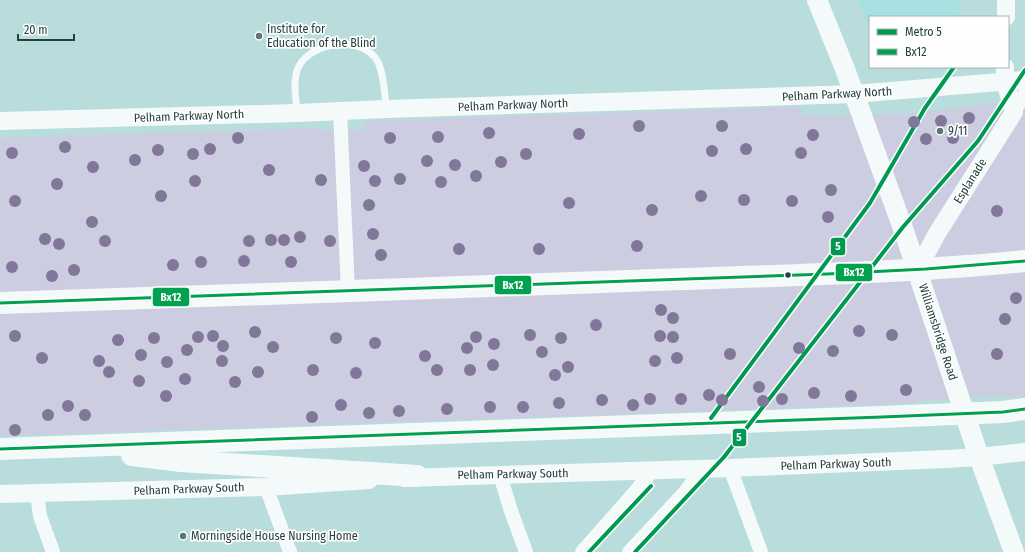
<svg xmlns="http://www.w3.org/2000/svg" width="1025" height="552" viewBox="0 0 1025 552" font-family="'Fira Sans Condensed',sans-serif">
	<rect width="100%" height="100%" fill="#b9dcdc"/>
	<path fill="#a6e0e0" d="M858,0H959V17H870V29Z"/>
	<path fill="#cccde1" d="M1025,100V396L1007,398V395L918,401V403L630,414L0,436V138L320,128V131L362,130L368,121L801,107L803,116L828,115V116L909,114Z"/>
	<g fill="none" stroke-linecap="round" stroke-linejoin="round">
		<path stroke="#f4fafa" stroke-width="7" d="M297,112C296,98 292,80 299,66C312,41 364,35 378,62C384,75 385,94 386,108"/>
		<path stroke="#f4fafa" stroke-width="14" d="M340,111L348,292
			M1014,112L1025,93
			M730,468L761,552
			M500,475L511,511L526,552
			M266,487L290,552
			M37,493L40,516L53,552
			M582,552L635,492L652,471
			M629,552L685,492L702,469"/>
		<path stroke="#f4fafa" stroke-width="18" d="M1006,17V0
			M0,121L297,113L386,109L854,94L1025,80
			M917,270L938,232L1014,112L1005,82V67
			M404,478L730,468L946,459L979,457L1025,452
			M0,494L266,487L369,480"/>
		<path stroke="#f4fafa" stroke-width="20" d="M817,0L845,69L905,234L979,457L1014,552"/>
		<path stroke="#f4fafa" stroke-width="22" d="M0,303C210,296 419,289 629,281C761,276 893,274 1025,261
			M0,449L882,417L1003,412L1025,409
			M132,455L181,461L417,476"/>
		<g stroke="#fefefe" stroke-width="6">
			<path id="bus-1" d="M0,303L827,274L926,269L1025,261
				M0,449L882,417L1003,412L1025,409"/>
		</g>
		<use href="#bus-1" stroke="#02a150" stroke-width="3"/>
		<g stroke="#fefefe" stroke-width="7">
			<path id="metro-1" d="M711,418L870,203L925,108L954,67
				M589,552L651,486
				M635,552L724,457L903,227L978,141L1025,70"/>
		</g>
		<use href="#metro-1" stroke="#009952" stroke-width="4"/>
	</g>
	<g fill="#807799">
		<circle cx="969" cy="118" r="6"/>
		<circle cx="941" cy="121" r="6"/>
		<circle cx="914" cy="122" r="6"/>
		<circle cx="639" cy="126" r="6"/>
		<circle cx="722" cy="126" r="6"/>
		<circle cx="489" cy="133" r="6"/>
		<circle cx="579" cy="134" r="6"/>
		<circle cx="813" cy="135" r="6"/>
		<circle cx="438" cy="137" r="6"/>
		<circle cx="238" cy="138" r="6"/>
		<circle cx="390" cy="138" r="6"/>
		<circle cx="953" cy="138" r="6"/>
		<circle cx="926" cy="139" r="6"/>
		<circle cx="65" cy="147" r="6"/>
		<circle cx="210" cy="149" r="6"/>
		<circle cx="746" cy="149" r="6"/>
		<circle cx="158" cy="150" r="6"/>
		<circle cx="712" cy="151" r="6"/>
		<circle cx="12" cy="153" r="6"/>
		<circle cx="801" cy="153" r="6"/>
		<circle cx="193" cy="154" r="6"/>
		<circle cx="526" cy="154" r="6"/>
		<circle cx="135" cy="160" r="6"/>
		<circle cx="427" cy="161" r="6"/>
		<circle cx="501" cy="162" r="6"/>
		<circle cx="455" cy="165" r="6"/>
		<circle cx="364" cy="166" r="6"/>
		<circle cx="93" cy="167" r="6"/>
		<circle cx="269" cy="170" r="6"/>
		<circle cx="476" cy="176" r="6"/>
		<circle cx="400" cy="179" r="6"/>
		<circle cx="321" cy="180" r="6"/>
		<circle cx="195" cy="181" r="6"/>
		<circle cx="375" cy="181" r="6"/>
		<circle cx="441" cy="182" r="6"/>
		<circle cx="57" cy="184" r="6"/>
		<circle cx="831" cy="190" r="6"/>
		<circle cx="161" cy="196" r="6"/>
		<circle cx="701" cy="196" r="6"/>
		<circle cx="744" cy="200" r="6"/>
		<circle cx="15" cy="201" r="6"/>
		<circle cx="792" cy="201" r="6"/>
		<circle cx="569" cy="203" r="6"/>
		<circle cx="369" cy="205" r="6"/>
		<circle cx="652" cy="210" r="6"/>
		<circle cx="997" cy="211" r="6"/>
		<circle cx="828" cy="217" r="6"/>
		<circle cx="92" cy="222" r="6"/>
		<circle cx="373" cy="234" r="6"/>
		<circle cx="300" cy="237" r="6"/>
		<circle cx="45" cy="239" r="6"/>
		<circle cx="271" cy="240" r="6"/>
		<circle cx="284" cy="240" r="6"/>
		<circle cx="105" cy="241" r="6"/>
		<circle cx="249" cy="241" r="6"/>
		<circle cx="330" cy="241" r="6"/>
		<circle cx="59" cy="244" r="6"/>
		<circle cx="637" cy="246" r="6"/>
		<circle cx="459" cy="249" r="6"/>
		<circle cx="539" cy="249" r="6"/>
		<circle cx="381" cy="255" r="6"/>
		<circle cx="244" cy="261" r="6"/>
		<circle cx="201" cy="262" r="6"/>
		<circle cx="291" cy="262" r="6"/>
		<circle cx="173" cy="265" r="6"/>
		<circle cx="12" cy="267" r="6"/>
		<circle cx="74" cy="270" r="6"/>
		<circle cx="52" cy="276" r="6"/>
		<circle cx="1016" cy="298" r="6"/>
		<circle cx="661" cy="310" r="6"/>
		<circle cx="673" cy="318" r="6"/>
		<circle cx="1005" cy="319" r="6"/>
		<circle cx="596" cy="325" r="6"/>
		<circle cx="859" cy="331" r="6"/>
		<circle cx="255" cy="332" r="6"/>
		<circle cx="530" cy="335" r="6"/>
		<circle cx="892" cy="335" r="6"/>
		<circle cx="15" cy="336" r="6"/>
		<circle cx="213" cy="336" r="6"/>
		<circle cx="660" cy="336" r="6"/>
		<circle cx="198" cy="337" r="6"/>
		<circle cx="476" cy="337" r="6"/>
		<circle cx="673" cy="337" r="6"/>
		<circle cx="154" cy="338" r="6"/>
		<circle cx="336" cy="338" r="6"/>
		<circle cx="561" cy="338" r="6"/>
		<circle cx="118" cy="340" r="6"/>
		<circle cx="375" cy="343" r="6"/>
		<circle cx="494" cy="344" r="6"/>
		<circle cx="223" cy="346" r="6"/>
		<circle cx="273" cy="347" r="6"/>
		<circle cx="467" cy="348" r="6"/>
		<circle cx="799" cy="348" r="6"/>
		<circle cx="187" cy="350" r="6"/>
		<circle cx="833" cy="351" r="6"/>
		<circle cx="542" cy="352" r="6"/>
		<circle cx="730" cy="354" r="6"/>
		<circle cx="997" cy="354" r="6"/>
		<circle cx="141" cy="355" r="6"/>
		<circle cx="425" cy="356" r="6"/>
		<circle cx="42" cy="358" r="6"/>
		<circle cx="677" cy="358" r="6"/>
		<circle cx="99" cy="361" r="6"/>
		<circle cx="222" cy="361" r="6"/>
		<circle cx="655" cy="361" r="6"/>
		<circle cx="167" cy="362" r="6"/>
		<circle cx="493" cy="365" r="6"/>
		<circle cx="568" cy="367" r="6"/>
		<circle cx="313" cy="370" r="6"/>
		<circle cx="437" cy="370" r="6"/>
		<circle cx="470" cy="370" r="6"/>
		<circle cx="109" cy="372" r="6"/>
		<circle cx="258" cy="372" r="6"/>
		<circle cx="356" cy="373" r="6"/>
		<circle cx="555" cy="375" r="6"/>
		<circle cx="185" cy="379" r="6"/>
		<circle cx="139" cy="381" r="6"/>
		<circle cx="235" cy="382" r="6"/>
		<circle cx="759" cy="387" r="6"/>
		<circle cx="906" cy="390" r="6"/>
		<circle cx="814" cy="393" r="6"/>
		<circle cx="709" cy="395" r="6"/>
		<circle cx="166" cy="396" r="6"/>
		<circle cx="851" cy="396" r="6"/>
		<circle cx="650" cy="399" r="6"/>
		<circle cx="681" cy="399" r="6"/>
		<circle cx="782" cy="399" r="6"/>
		<circle cx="602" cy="400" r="6"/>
		<circle cx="722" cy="400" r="6"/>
		<circle cx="763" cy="401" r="6"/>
		<circle cx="559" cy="403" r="6"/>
		<circle cx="341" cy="405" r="6"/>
		<circle cx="633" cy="405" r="6"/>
		<circle cx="68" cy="406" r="6"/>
		<circle cx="490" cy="407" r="6"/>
		<circle cx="523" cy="407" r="6"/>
		<circle cx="447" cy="409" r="6"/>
		<circle cx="399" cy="411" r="6"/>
		<circle cx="369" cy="413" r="6"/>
		<circle cx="48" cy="415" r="6"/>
		<circle cx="85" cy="415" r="6"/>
		<circle cx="312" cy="417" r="6"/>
		<circle cx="15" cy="430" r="6"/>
	</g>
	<g fill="#597777" stroke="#fefefe" stroke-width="1.5">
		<circle cx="259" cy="36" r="4"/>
		<circle cx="940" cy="131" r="4"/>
		<circle cx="183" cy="536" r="4"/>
	</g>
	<circle fill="#264141" stroke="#fefefe" stroke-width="1.5" cx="788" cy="275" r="3.5"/>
	<g text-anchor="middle" stroke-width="3.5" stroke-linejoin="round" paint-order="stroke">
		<g font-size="12" fill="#264141" stroke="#fefefe" text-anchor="start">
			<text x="267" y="33">Institute for<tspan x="267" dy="14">Education of the Blind</tspan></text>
			<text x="948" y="135">9/11</text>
			<text x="191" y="540">Morningside House Nursing Home</text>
		</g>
		<g font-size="12" fill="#264141" stroke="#fefefe">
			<text transform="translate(837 94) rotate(-3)" y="4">Pelham Parkway North</text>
			<text transform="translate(513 105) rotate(-2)" y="4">Pelham Parkway North</text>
			<text transform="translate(189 116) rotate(-2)" y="4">Pelham Parkway North</text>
			<text transform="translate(970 181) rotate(-58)" y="4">Esplanade</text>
			<text transform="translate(938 332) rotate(72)" y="4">Williamsbridge Road</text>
			<text transform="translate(836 464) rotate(-2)" y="4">Pelham Parkway South</text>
			<text transform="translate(513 474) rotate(-1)" y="4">Pelham Parkway South</text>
			<text transform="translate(189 489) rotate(-2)" y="4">Pelham Parkway South</text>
		</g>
	</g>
	<g stroke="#fefefe" stroke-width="1.5">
		<rect x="830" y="237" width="16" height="19" rx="4" fill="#009952"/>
		<rect x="835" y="263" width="38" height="19" rx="4" fill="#02a150"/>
		<rect x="494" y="275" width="38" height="20" rx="4" fill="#02a150"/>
		<rect x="152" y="287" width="38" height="20" rx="4" fill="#02a150"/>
		<rect x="732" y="428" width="15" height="19" rx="4" fill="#009952"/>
	</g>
	<g font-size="11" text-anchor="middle" font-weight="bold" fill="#fff">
		<text x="838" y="250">5</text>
		<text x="854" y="276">Bx12</text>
		<text x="513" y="289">Bx12</text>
		<text x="171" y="301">Bx12</text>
		<text x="739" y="441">5</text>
	</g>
	<rect x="869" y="16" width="140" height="52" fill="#fefefe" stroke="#a8b2b2"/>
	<rect x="877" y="29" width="20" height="6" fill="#009952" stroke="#a8b2b2"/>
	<text x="905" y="36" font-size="12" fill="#264141">Metro 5</text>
	<rect x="877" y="49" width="20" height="6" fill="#02a150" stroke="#a8b2b2"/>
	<text x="905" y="56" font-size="12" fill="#264141">Bx12</text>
	<path d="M18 34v6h56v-6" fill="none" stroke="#264141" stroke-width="2"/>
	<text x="24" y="34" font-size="12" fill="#264141" stroke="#fefefe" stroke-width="3" paint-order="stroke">20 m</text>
</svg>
